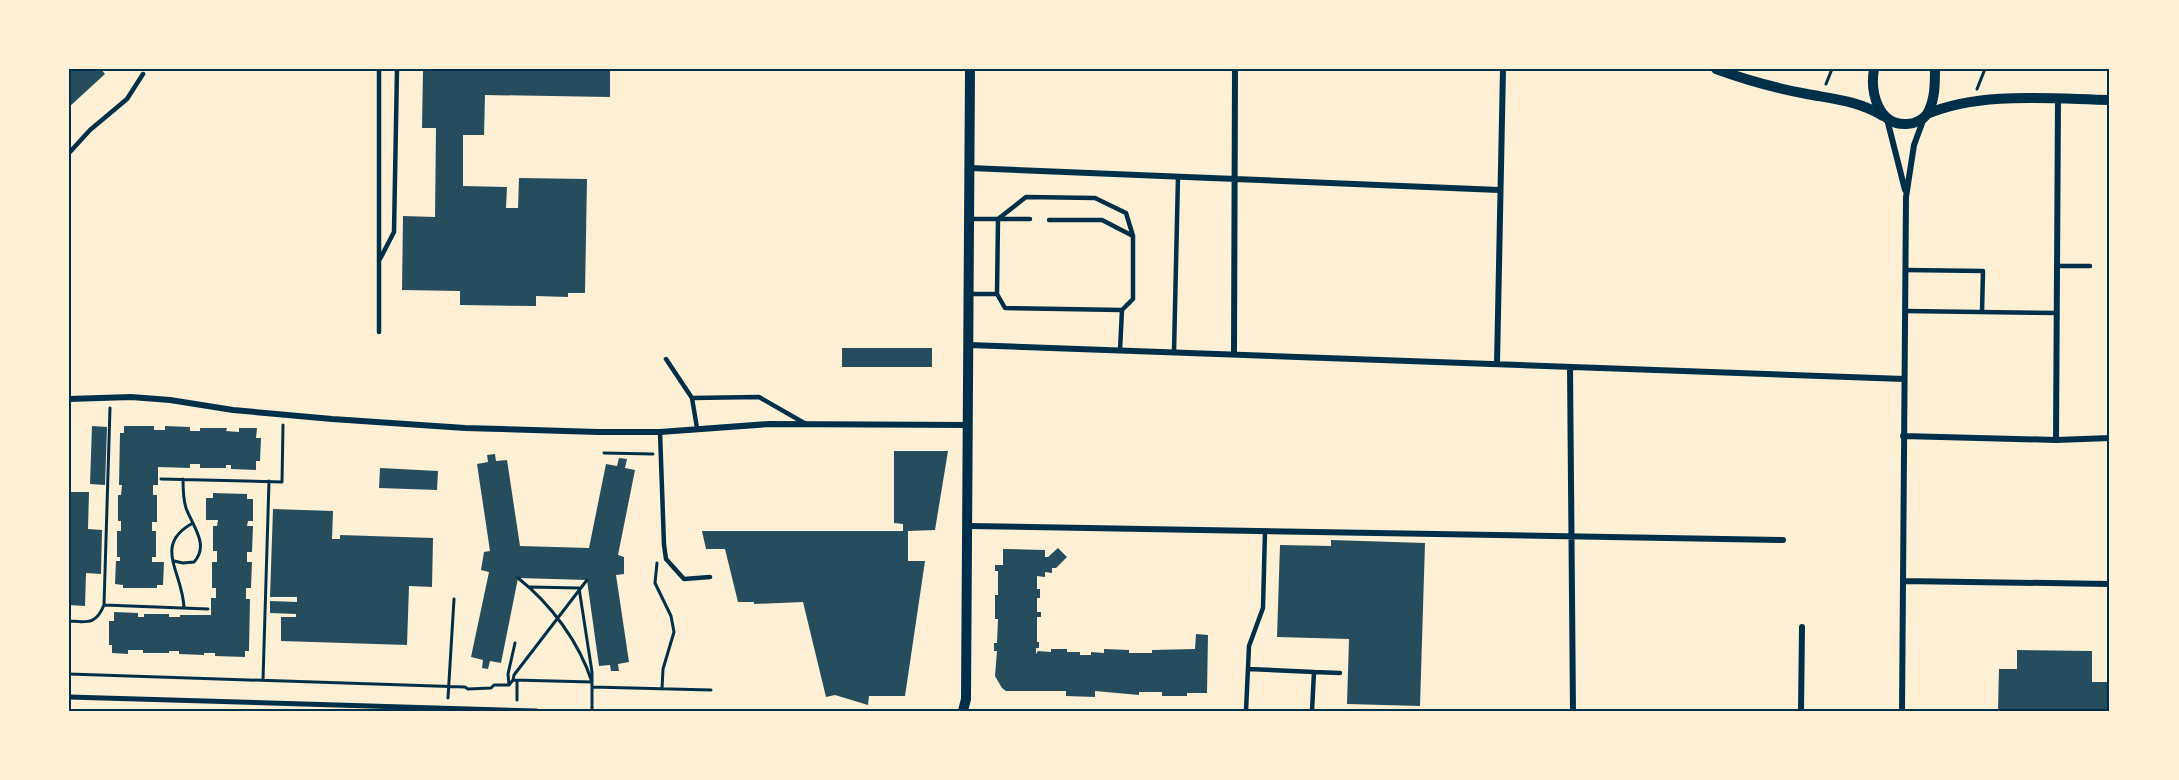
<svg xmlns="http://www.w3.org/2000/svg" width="2179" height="780" viewBox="0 0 2179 780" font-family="'IBM Plex Sans',sans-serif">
	<rect width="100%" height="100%" fill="#fdf0d5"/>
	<path fill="#264d5e" d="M69,69H101L105,74L69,107Z
		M423,69H610V97L485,95L484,135H463V186L507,187L506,208H518L519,178L587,179L585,293H568V297L536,296V306L460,305V291L402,290L403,216L435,217L436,128H422Z
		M842,348H932V367H842Z
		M92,426L107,427L105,485L90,484Z
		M124,426H154V430H165V426L190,427V431H200V428H227L226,431L239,432V428H257L256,438H261L260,461H256V470L231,469V465H226V468H200V464H190V468L158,467V485H153V495H157V522H152V531H156V557H152V562H164L163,585H157V588H123V585L115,584L116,561H120V557H117V531H121V521H118V495H121L122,485H119L120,433H124Z
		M894,451H948L935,530L908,531V561H925L905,696H869L868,705L835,695L826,697L803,602L754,604V602H738L725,549H706L702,531H903V524L894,523Z
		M495,454L496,461L507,460L520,546L589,548L606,464L617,466L619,458L627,459L625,468L635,470L618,555L624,557V574L616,575L629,662L618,664L619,671H611L610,665L599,666L587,580L518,578L501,663L490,661L488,669L482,668L483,660L471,657L489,572L481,570L484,552L490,551L477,464L488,462L487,455Z
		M380,468L438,471L437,490L379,488Z
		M69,492H89L88,529L102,530L101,574L86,573L85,606L69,605Z
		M213,493L247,494V499H253V521H248L247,526H253L252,552H247V562H252L251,588H246V599H250L249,651H245V657L215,656V653H204V655L179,654V651H169V653H143V650H128V654L112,653V645H109V621H114V612L138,613V617H144V614H169V617H180V615H211V598H216V588H212V562H217V551H213V526H217L218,520H206V498H213Z
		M273,509L333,511L332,539H340V535L433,538L432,587L409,586L407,645L281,641V617H296V614L270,613V601L297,602V597H270Z
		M1331,540L1425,543L1420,706L1347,704L1349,639L1277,637L1280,545L1331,546Z
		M1058,548L1067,557L1056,568H1052V573L1045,572V577L1037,576V589H1040V598H1037V612H1041V617H1037V642H1039V648H1036V654L1038,651L1051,652V649H1067V652H1080V655H1091V652L1104,653V649L1129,650V653H1152V650L1195,649L1196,634L1208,635L1207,693H1187V696H1162V692H1139V695L1095,691V697L1066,696V691H1006L1002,688L995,676L997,651H994V643H997L998,619H995V595H998V571H995V565H1003V549L1045,550V557H1048Z
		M2017,650L2092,651V682H2107V711H1998L1999,669H2017Z"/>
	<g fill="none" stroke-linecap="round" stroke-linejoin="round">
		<path stroke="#003049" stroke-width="3" d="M1826,84L1832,69
			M1977,89L1985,69
			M604,453L653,454
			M161,479L282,482L283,425
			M174,561L183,563L194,562C210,545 192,525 186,508C183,499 183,489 183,479
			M657,563L655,583L671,616L674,632L663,669L662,689
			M530,587L579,588L592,672V711
			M104,605L208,609
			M184,608C183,572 152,545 193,523
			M69,621C87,622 96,625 104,605L110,408
			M69,674L465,687L468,689L491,688L494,685H509L513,680L592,682C579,642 551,604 518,578
			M263,680L269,481
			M513,680L514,675L587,580
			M509,685L508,674L515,643
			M592,687L711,690
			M448,698L454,599
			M517,700V681"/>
		<path stroke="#003049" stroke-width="4.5" d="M69,153L90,130L127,99L143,74
			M969,219H998L997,294L1005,308L1122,310
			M998,219L1026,197L1095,198L1126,213L1133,236V299L1122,310L1120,350
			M998,219H1030
			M1049,220H1102L1133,236
			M380,259L394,232L397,69
			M2058,266H2090
			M1905,270L1983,271L1982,312
			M970,294H997
			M1905,311L2057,313
			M379,332V69
			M1174,352L1178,177
			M666,359L692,398L697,428
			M692,398L759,397L806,424
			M660,432L664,545L666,559L684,579L710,577
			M1248,669L1314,672L1312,711
			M1314,672L1340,673
			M1246,711L1249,646L1263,608L1265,531"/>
		<path stroke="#003049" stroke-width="5" d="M69,697L537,711"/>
		<path stroke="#003049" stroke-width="6" d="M1887,119L1905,190
			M970,168L1499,190
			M969,345L1904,379
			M1234,354L1235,69
			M1497,364L1503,69
			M1570,367L1573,711
			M69,399L131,397L170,400L233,410L332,419L465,428L598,432H660L769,424L969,425
			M1903,436L2056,440L2110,438
			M2056,440L2058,99
			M969,526L1783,540
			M1903,581L2110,584
			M1801,711L1802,627
			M1902,711L1906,197L1914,145L1924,118"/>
		<path stroke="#003049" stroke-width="10" d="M1716,69C1746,80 1775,88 1807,94C1834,99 1859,101 1883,116
			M1874,69C1870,92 1878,126 1907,124C1914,124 1923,120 1927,114C1935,101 1935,84 1935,69
			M1927,114C1981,91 2052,99 2110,100
			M963,711L966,699L970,69"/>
	</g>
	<rect width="2179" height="780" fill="none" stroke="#fdf0d5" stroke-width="141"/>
	<rect x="70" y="70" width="2038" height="640" fill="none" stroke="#003049" stroke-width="2"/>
</svg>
